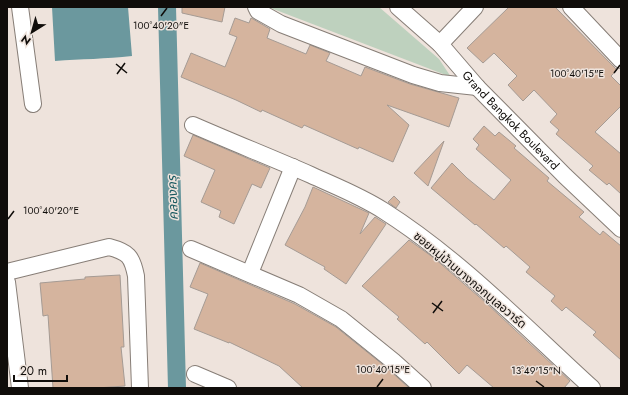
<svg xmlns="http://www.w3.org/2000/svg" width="628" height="395" viewBox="0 0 628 395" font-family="Jost,'Noto Sans Thai',sans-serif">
	<rect width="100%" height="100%" fill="#eee3dc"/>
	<path fill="#bed1be" d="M268,7H379L439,59L451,77Z"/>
	<path fill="#6b989e" d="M52,7H128L132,56C106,59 81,59 55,61Z"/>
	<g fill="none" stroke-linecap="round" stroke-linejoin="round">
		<path stroke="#6b989e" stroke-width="18" d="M167,7L177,388"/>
	</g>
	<path fill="#d5b49e" stroke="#a59b94" d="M182,7H225L222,22L182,13Z
		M509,7H555L617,70L611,76L621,86V106L595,132L621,154V194L609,183L607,185L589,170L593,166L556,134L559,130L550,122L557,114L534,90L523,101L508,85L517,76L494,53L483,63L467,48Z
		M235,18L249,23L251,18L253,19L270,29L267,38L306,54L310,45L330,53L326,61L361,76L365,67L410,84L459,98L449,127L387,105L409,125L393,162L359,147L358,149L304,125L302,128L262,110L261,112L236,100L181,77L191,53L225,67L237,37L229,34Z
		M484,126L495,136L499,132L516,146L514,148L549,178L547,181L584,212L579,217L600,235L603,231L621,246V360L593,335L596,332L566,307L562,311L551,301L555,296L526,272L530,267L506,246L504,248L476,224L475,225L431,188L452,163L467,178L494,200L511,180L476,149L479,145L473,139Z
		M193,135L270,168L261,188L252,184L234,224L219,217L221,211L201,202L215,170L184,156Z
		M444,141L428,186L414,173Z
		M313,187L369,213L360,234L375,217L386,224L346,284L324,269L325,267L285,245L305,207Z
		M394,196L400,202L396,208L388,202Z
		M409,240L434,258L485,302L570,381L564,388H494L467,365L459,374L427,342L425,344L397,319L399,317L362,286Z
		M200,263L295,304L336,327L387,368L409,388H303L279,366L229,342V343L194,329L208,294L190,287Z
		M120,275L124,347H121L125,386L97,388H53L48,315L43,316L40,283L85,279V277Z"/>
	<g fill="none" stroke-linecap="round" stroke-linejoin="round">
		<g stroke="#877e77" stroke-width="18">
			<g id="minor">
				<path d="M20,7L33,104"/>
				<path d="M256,7L258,11L281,24L413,75L440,83L477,87"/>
				<path id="s1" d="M398,7L440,44L477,87L565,176L621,229"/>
				<path d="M571,7L621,60"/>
				<path d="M440,44L475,7"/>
				<path d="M193,125C232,142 272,158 311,175C335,186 361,196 384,211C461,260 525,327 592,388"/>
				<path d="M191,249L299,295L341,319L393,361L423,388"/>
				<path d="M7,272L109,247C128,252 132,256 136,276L140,388"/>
				<path d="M250,273L293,167"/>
				<path d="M7,282L20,388"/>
				<path d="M195,374L228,388"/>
			</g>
		</g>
		<use href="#minor" stroke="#fff" stroke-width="16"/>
	</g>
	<path fill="none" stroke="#100d0a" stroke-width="1.5" d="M161,16L167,8M116,64L127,73M614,73L620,65M117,74L125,63M8,219L14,211M432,303L443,311M433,313L442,301M536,381L544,387M377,387L383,379"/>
	<g text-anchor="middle" stroke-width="3" stroke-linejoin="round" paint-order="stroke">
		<g font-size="12" fill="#100d0a" stroke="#eee3dc">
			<text dy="4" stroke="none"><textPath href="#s1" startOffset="160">Grand Bangkok Boulevard</textPath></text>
			<text transform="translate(470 280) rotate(40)" y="4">ซอยหมู่บ้านบางกอกบูเลอวาร์ด</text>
		</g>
		<g font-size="13" font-style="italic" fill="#1a5a61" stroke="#eee3dc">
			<text transform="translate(172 198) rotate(-92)" y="5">คลองครุ</text>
		</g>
	</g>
	<g font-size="10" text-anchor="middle" fill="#100d0a" stroke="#eee3dc" stroke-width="3" stroke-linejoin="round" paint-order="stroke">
		<text x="161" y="29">100°40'20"E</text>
		<text x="577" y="77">100°40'15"E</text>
		<text x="51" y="214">100°40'20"E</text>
		<text x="383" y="373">100°40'15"E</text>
		<text x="536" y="374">13°49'15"N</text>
	</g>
	<rect width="628" height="395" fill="none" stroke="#100d0a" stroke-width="16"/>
	<g transform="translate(32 32) rotate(217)" stroke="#eee3dc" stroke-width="3" paint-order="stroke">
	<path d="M0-3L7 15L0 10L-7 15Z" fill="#100d0a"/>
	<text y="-6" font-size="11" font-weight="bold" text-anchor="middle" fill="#100d0a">N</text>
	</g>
	<path d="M14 375v6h53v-6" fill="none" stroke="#100d0a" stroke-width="2"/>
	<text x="20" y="375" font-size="12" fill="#100d0a" stroke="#eee3dc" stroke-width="3" paint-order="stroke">20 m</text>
</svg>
